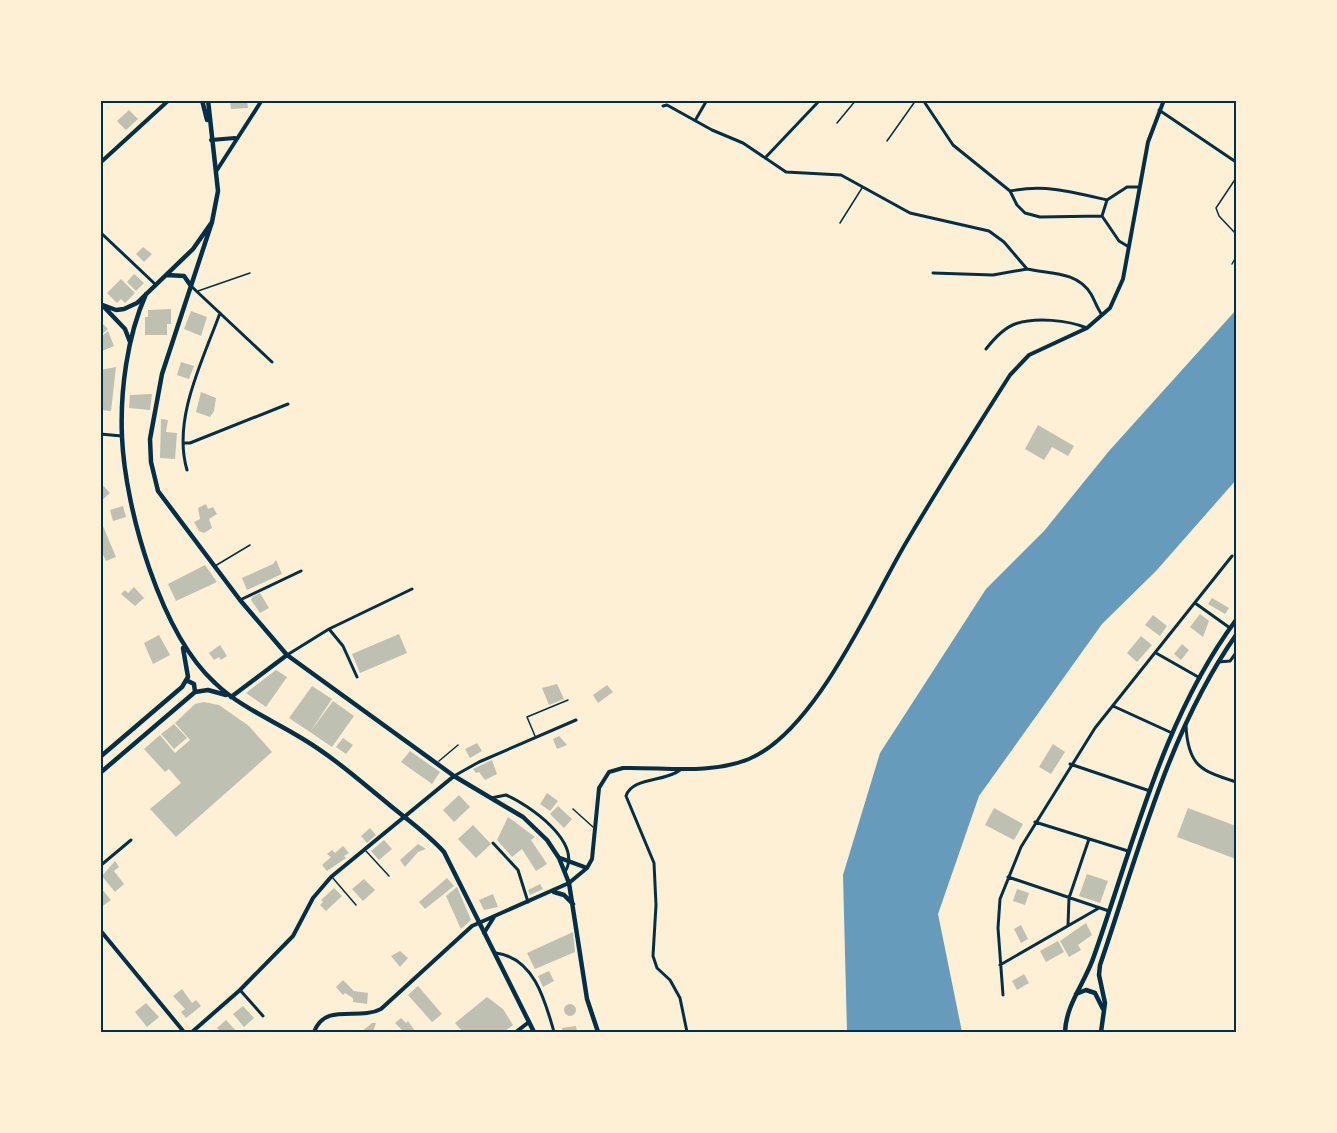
<svg xmlns="http://www.w3.org/2000/svg" width="1337" height="1133" viewBox="0 0 1337 1133" font-family="'Golos Text',sans-serif">
	<rect width="100%" height="100%" fill="#fdf0d5"/>
	<path fill="#669bbc" d="M1236,310V480L1156,571L1102,624L979,796L938,914L962,1032H847L843,875L880,753L986,589L1044,531L1109,451Z"/>
	<path fill="#bec0b2" d="M230,100H247L248,108L231,109Z
		M129,110L138,119L126,130L117,121Z
		M143,247L152,254L144,262L136,254Z
		M134,274L144,283L136,291L127,282Z
		M121,279L135,293L125,303L121,299L117,303L107,293Z
		M171,309V324H167V335H145V317H148V310Z
		M191,311L207,317L201,336L184,329Z
		M100,321L108,329L100,336Z
		M108,331L114,346L100,352V338Z
		M181,362L194,366L189,379L177,375Z
		M116,367L111,411L100,410V370Z
		M201,392L216,398L214,411L210,417L196,412Z
		M152,394L150,410L129,408L130,395Z
		M161,419L168,420L166,432L177,433L175,459L160,458Z
		M1038,425L1074,446L1068,456L1052,447L1044,460L1025,449Z
		M100,482L110,493L100,502Z
		M206,504L208,509L213,507L217,514L209,519L212,528L204,533L199,531L194,522L200,519L198,508Z
		M123,506L126,517L113,521L110,510Z
		M103,526L116,557L106,561L100,548V527Z
		M276,560L282,574L247,590L242,578L273,564Z
		M205,565L217,582L176,601L168,584Z
		M134,587L144,598L135,606L121,594L125,590L128,593Z
		M260,593L269,608L260,613L251,600L252,597Z
		M1212,598L1229,608L1225,614L1208,604Z
		M1200,614L1209,621L1203,637L1190,627Z
		M1153,615L1167,626L1160,636L1145,625Z
		M399,634L407,653L360,673L352,654Z
		M159,635L170,655L153,664L144,643Z
		M1141,636L1152,645L1137,662L1127,653Z
		M1182,644L1189,650L1181,660L1174,654Z
		M220,645L227,656L221,660L219,657L214,660L209,653Z
		M276,670L287,677L266,707L246,693Z
		M557,684L564,699L549,705L542,688Z
		M607,685L613,692L598,703L593,695Z
		M312,686L332,699L310,732L289,718Z
		M333,701L354,716L332,747L310,732Z
		M204,702L219,705L249,726L272,752L176,837L150,809L181,783L169,769L165,772L144,749L160,735L175,753L190,740L175,723L195,704Z
		M174,724L187,738L174,749L161,734Z
		M559,736L567,745L557,749L553,739Z
		M343,738L353,745L346,754L336,747Z
		M477,743L482,751L470,758L465,749Z
		M1053,744L1065,752L1051,774L1039,767Z
		M410,751L440,772L432,784L401,762Z
		M492,760L497,774L485,780L479,772L476,773L473,769Z
		M547,793L558,801L550,811L540,804Z
		M459,795L470,807L454,822L443,810Z
		M558,806L572,819L564,828L550,814Z
		M994,808L1023,824L1014,840L985,825Z
		M1188,808L1236,826V859L1177,837Z
		M508,817L535,837L531,840L547,864L536,871L522,849L512,857L497,840Z
		M473,825L491,844L476,858L458,839Z
		M370,828L376,835L367,843L361,836Z
		M384,840L392,849L379,860L371,851Z
		M418,844L426,849L418,852L405,867L400,860Z
		M343,846L349,853L344,856L346,858L327,871L322,865L331,857L327,854L332,850L335,853Z
		M115,861L119,867L114,871L124,884L115,892L102,876Z
		M1087,874L1108,881L1100,903L1079,896Z
		M447,878L454,886L425,909L419,902Z
		M364,879L375,890L363,901L352,889Z
		M540,884L543,889L530,895L528,890Z
		M100,887L111,900L100,908Z
		M457,887L471,920L461,929L446,896Z
		M334,888L342,896L326,911L320,905L323,902L321,900Z
		M1017,889L1029,893L1025,905L1013,901Z
		M493,894L498,907L484,910L479,900Z
		M1086,923L1092,935L1078,945L1081,950L1069,957L1060,941Z
		M1021,925L1028,939L1021,943L1014,929Z
		M573,932L575,952L535,969L527,953Z
		M1058,941L1064,952L1046,962L1040,951Z
		M400,951L408,958L400,967L391,956Z
		M549,971L554,981L543,987L538,976Z
		M1024,974L1029,983L1017,990L1012,981Z
		M343,980L354,991L368,993L367,1004L353,1002V998L345,993L343,995L336,987Z
		M418,986L442,1014L432,1022L408,995Z
		M182,989L192,1003L196,1000L201,1006L186,1018L181,1012L185,1009L173,996Z
		M487,997L503,1009L513,1025L504,1032H463L455,1023Z
		M146,1003L159,1017L147,1027L135,1012Z
		M564 1010a6 6 0 1 1 12 0a6 6 0 1 1-12 0Z
		M243,1006L254,1018L244,1027L233,1014Z
		M401,1018L406,1023L408,1021L415,1031L404,1032L395,1023Z
		M226,1020L237,1032H221L217,1028Z
		M372,1023H376L373,1032H361Z
		M576,1026L577,1032H563L562,1028Z"/>
	<g fill="none" stroke-linecap="round" stroke-linejoin="round">
		<path stroke="#003049" stroke-width="1.5" d="M837,123L856,100
			M887,141L916,100
			M1236,178L1216,208L1219,216L1236,234
			M840,223L862,188
			M1232,264L1236,257
			M198,291L250,273
			M215,566L250,545
			M535,736L527,717L568,700
			M439,761L458,745
			M573,809L593,827
			M366,851L389,876
			M332,877L356,905"/>
		<path stroke="#003049" stroke-width="3" d="M923,100L953,145L1010,191L1017,205L1025,213L1040,217L1102,216
			M663,106L667,105L712,130L743,143L786,172L841,175L910,213L989,231L1004,242L1027,269C1050,274 1077,271 1091,294C1095,301 1097,308 1102,315
			M1159,110L1236,162
			M696,119L707,100
			M765,158L820,100
			M1010,191C1045,184 1073,192 1107,200
			M1107,200L1102,216L1119,241L1129,247
			M1107,200L1127,187H1139
			M100,232L155,284
			M933,273L993,275L1027,269
			M191,286L272,362
			M986,349C993,340 1004,328 1015,324C1035,317 1068,320 1087,328
			M100,434L122,436
			M183,443H190L288,404
			M187,470C172,419 203,360 220,313
			M240,600L301,571
			M1195,603L1230,628
			M329,629L343,646L357,677
			M1156,653L1200,678
			M287,655L329,629L412,589
			M1218,662L1230,661L1236,653
			M1113,706L1172,733
			M1186,726C1188,766 1201,771 1236,782
			M1070,764L1150,791
			M680,770C666,782 632,777 626,796L654,863L656,905L653,956L657,968L670,980L680,998L687,1032
			M454,776L479,762L576,720
			M491,798L506,795C529,805 583,842 565,872
			M1035,822L1128,851
			M493,843L518,870L528,902
			M100,866L131,840
			M1008,877L1109,911
			M1068,925L1069,898L1089,839
			M496,953C534,958 545,1000 554,1032
			M1000,965L1099,908
			M240,990L263,1016
			M1003,995L998,928L1000,899L1021,847L1095,728L1232,556"/>
		<path stroke="#003049" stroke-width="4" d="M211,140L235,138
			M100,163L169,100
			M217,170L262,100
			M560,858L587,868
			M569,883L587,868L592,859L599,788L609,772L623,768C665,767 709,775 749,759C816,731 870,603 907,541C940,485 975,430 1010,375L1029,355L1087,328L1110,308L1123,279L1148,142L1164,100
			M100,930L184,1032
			M516,1032L529,1022"/>
		<path stroke="#003049" stroke-width="4" d="M484,933L494,917
			M192,1032L240,990L293,936L313,898L331,877L454,776
			M314,1032C325,1002 359,1021 381,1009L472,926L569,883"/>
		<path stroke="#003049" stroke-width="4.5" d="M202,100L207,120
			M212,222L162,374L150,439L151,462L158,491L240,600L287,655L454,776L523,817L547,840L559,858L569,883L587,999L598,1032
			M167,275L184,276L191,286
			M146,294C127,337 120,391 122,437C125,509 161,634 215,683C241,708 273,720 303,739C333,757 359,780 386,802C406,819 427,833 444,852L534,1032
			M100,304L116,310L124,309L137,303L193,249L212,222L218,191L208,100
			M105,308L125,329L130,342
			M186,680L194,684L195,692
			M231,697L287,655
			M100,757L182,687L188,677L183,648
			M100,773L195,692L208,690L226,695
			M554,892L564,895L573,904
			M1076,994L1086,990L1095,993L1103,1009
			M1065,1032C1066,1004 1085,983 1094,956C1134,843 1163,718 1236,620
			M1101,1032L1105,1003L1099,975L1100,965C1138,854 1168,732 1236,635"/>
	</g>
	<rect width="1337" height="1133" fill="none" stroke="#fdf0d5" stroke-width="204"/>
	<rect x="102" y="102" width="1133" height="929" fill="none" stroke="#003049" stroke-width="2"/>
</svg>
